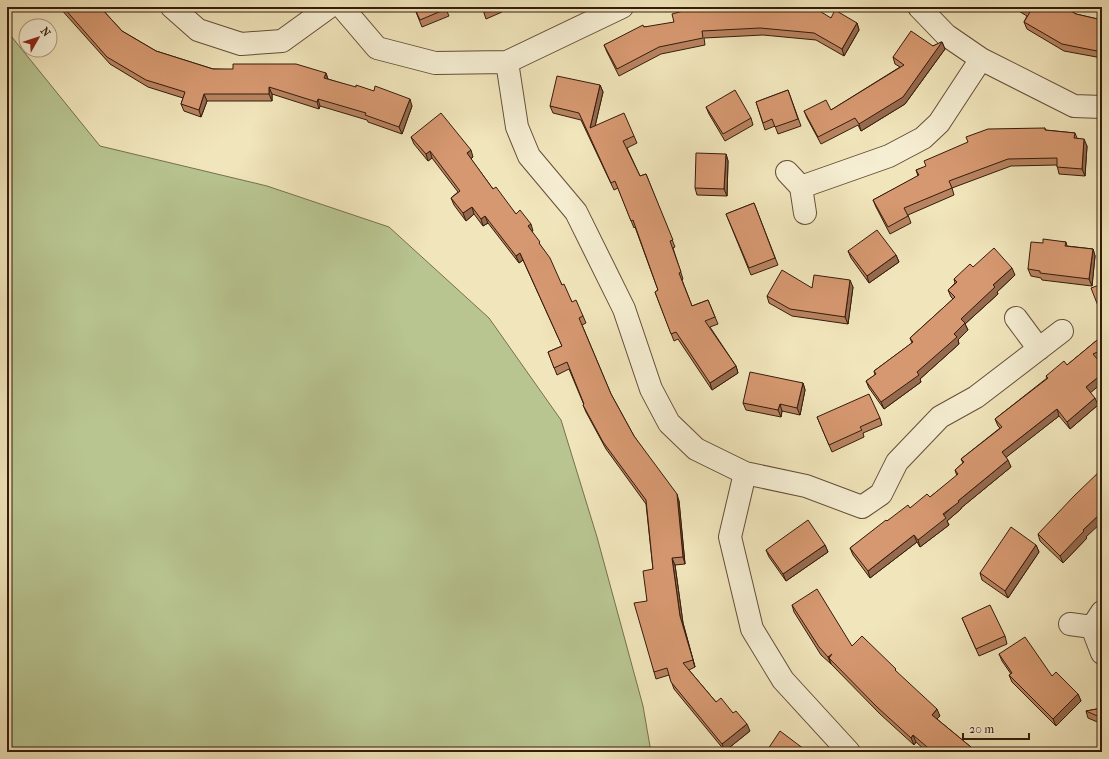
<svg xmlns="http://www.w3.org/2000/svg" width="1109" height="759" viewBox="0 0 1109 759" font-family="'IM FELL French Canon',serif">
	<rect width="100%" height="100%" fill="#f1e5bb"/>
	<filter id="stains"><feTurbulence type="fractalNoise" baseFrequency=".005" numOctaves="4"/><feColorMatrix values="0 0 0 0 .2 0 0 0 0 .09 0 0 0 0 .02 0 0 0 .5 -.17"/></filter>
	<radialGradient id="worn" r=".72"><stop offset=".6" stop-color="#630" stop-opacity="0"/><stop offset="1" stop-color="#630" stop-opacity=".3"/></radialGradient>
	<path fill="#b8c591" stroke="#76704e" d="M7,31L100,146L267,186L389,227L489,318L561,420L597,537L643,706L651,752H7Z"/>
	<g fill="none" stroke-linecap="round" stroke-linejoin="round">
		<g stroke="#644e38" stroke-width="24">
			<path id="minor" d="M172,7L198,30L241,44L282,41L329,7
				M342,7L377,48L435,63L507,62L622,7
				M919,7L946,35L981,59L1074,106L1102,107
				M507,62L517,127L529,156L576,212L624,309L651,389L669,423L696,449L745,473L806,486L862,507L881,494L897,462L940,417L976,397L1062,331
				M787,172L801,187L805,213
				M801,187L889,156L923,138L939,123L981,59
				M1016,318L1039,349
				M745,473L730,537L752,629L783,680L849,752
				M1070,624L1092,627L1102,653
				M1092,627L1102,612"/>
		</g>
		<use href="#minor" stroke="#f6eed3" stroke-width="22"/>
	</g>
	<path fill="#b88360" stroke="#351c0c" d="M59,7H100L122,31L156,51L213,69L326,73L328,79L412,106L402,134L368,122L367,120L320,106L319,109L272,94V101H207L201,117L184,111L181,104L183,98L148,87L110,64Z
		M414,7H445L449,16L422,27Z
		M482,7H500L502,12L486,19Z
		M1012,7H1064L1076,14L1102,20V58L1064,51L1027,29L1024,22L1027,16Z
		M831,18L857,23L859,30L844,56L816,40L763,35L704,38L705,45L661,54L619,76L607,52L604,45L644,27Z
		M942,42L945,49L905,104L861,131L858,125L821,144L807,118L804,111L831,110L900,67L895,64L893,57L933,46Z
		M600,85L603,92L595,126L634,136L637,143L627,148L640,176L646,174L675,247L673,248L683,279L682,280L692,306L708,300L718,324L710,327L736,366L738,373L712,390L678,339L674,341L655,292L658,290L635,227L634,228L618,188L614,190L581,120L553,113L550,106Z
		M788,90L801,126L778,134L775,126L765,130L756,102Z
		M706,107L751,118L753,125L725,141L709,114Z
		M1045,128V130L1075,133L1077,138L1087,146L1085,176L1059,174L1057,165L1011,166L952,188L954,195L908,215L911,223L890,234L876,207L873,200L918,176L916,170Z
		M411,137L473,157L471,159L493,189L516,214L533,231L532,232L542,248L562,285L572,302L583,316L586,323L582,325L611,394L634,436L679,501L685,564L675,565L683,623L695,667L689,670L716,702L733,713L750,731L725,751L674,689L669,675L656,679L654,672L647,601L653,569L646,504L606,449L586,412L583,405H584L569,369L557,375L548,352L562,346L523,260L519,263L488,223L483,226L474,214L466,221L454,205L451,198L458,192L432,158L428,161L414,144Z
		M726,154L728,161L727,196L697,195L695,188Z
		M754,203L778,265L751,275L726,214Z
		M1066,242L1067,246L1093,249L1095,256L1092,286L1042,280L1041,278L1031,276L1028,269L1043,243Z
		M848,251L896,255L899,262L869,283L851,258Z
		M973,267L1015,275L997,292L998,294L965,324L968,330L958,340L959,344L920,379L921,382L884,409L869,388L866,381L875,375L874,371L912,343L910,338L953,299L951,297L948,290L955,283L954,279Z
		M853,287L848,324L792,316L769,303L767,296L812,288Z
		M1102,336V358L1098,360L1102,365V383L1090,392L1098,405L1070,429L1059,416L1006,457L1011,467L961,508V509L947,521L949,525L920,547L917,542L870,578L853,555L850,548L887,521L930,497L957,476L955,470L963,463L961,459L1000,428L998,426L995,419L1047,378L1046,376L1067,365Z
		M803,383L805,390L800,415L782,411L781,417L746,410L743,403Z
		M817,417L880,418L882,425L863,433L864,437L832,452Z
		M1038,534L1086,537L1087,538L1063,563L1040,541Z
		M825,545L828,552L786,581L769,557L766,550Z
		M1036,545L1039,552L1008,598L982,580L980,573Z
		M792,605L852,646L897,673L940,716L937,719L977,752H927L916,742L914,745L880,714L832,665L831,664L821,655L794,612Z
		M962,618L1005,636L1007,644L979,656Z
		M999,654L1052,676L1078,694L1081,701L1056,726L1012,682L1009,675L1011,674L1002,661Z
		M1102,708V724L1088,718L1086,711Z"/>
	<path fill="#966a4e" stroke="#351c0c" d="M857,23L859,30L844,56L842,49Z
		M942,42L945,49L905,104L861,131L859,124Z
		M326,73L328,80L324,78Z
		M600,85L603,92L593,135L590,128Z
		M269,87L272,94V101L269,94Z
		M204,94L207,101L201,117L199,110Z
		M318,99L320,106L319,109L317,102Z
		M410,99L412,106L402,134L399,127Z
		M1084,139L1087,146L1085,176L1082,169Z
		M471,150L473,157L469,160L467,153Z
		M430,151L432,158L428,161L426,154Z
		M726,154L728,161L727,196L724,189Z
		M472,207L474,214L466,221L463,213Z
		M485,216L488,223L483,226L481,219Z
		M531,224L533,231L530,233L528,226Z
		M1093,249L1095,256L1092,286L1089,279Z
		M520,253L523,260L519,263L516,256Z
		M896,255L899,262L869,283L867,276Z
		M1012,268L1015,275L997,292L998,294L965,324L968,330L958,340L959,344L920,379L921,382L884,409L881,402L917,372L954,334L961,319L993,285Z
		M850,280L853,287L848,324L845,317Z
		M736,366L738,373L712,390L710,383Z
		M1102,374V383L1089,394L1086,387Z
		M803,383L805,390L800,415L797,408Z
		M1095,398L1098,405L1070,429L1067,422Z
		M780,404L782,411L781,417L778,410Z
		M1057,409L1059,416L1004,459L1002,452Z
		M1008,460L1011,467L961,508V509L947,521L949,525L920,547L918,540L958,501Z
		M677,494L679,501L685,564L683,557Z
		M1102,512V522L1086,537L1087,538L1063,563L1060,556L1083,530Z
		M914,535L917,542L870,578L868,571Z
		M825,545L828,552L786,581L783,574Z
		M1036,545L1039,552L1008,598L1005,591Z
		M672,558L675,565L683,623L695,667L680,616Z
		M832,654L829,658L831,664L828,657Z
		M1078,694L1081,701L1056,726L1053,719Z
		M937,709L940,716L934,722L932,715Z
		M747,724L750,731L725,751L722,744Z
		M913,735L916,742L914,745L911,738Z"/>
	<path fill="#d69870" stroke="#351c0c" d="M63,7H100L122,31L156,51L213,69H233V64H296L326,73L324,78L356,87V85L374,91L375,86L410,99L399,127L365,115L366,113L318,99L317,102L269,87V94H204L199,110L181,104L185,92L146,80L107,57Z
		M414,7H445L446,9L420,20Z
		M482,7H496L484,12Z
		M682,7H813L831,18L835,10L857,23L842,49L814,33L760,28L702,31L703,38L659,47L617,69L604,45L643,25L644,27L674,22L672,14L683,11Z
		M1021,7H1064L1076,14L1102,20V52L1062,44L1024,22L1030,12Z
		M911,31L933,46L941,42H942L903,97L859,124L855,118L818,137L804,111L826,100L831,110L904,65L893,57Z
		M557,76L600,85L590,128L624,113L634,136L623,141L640,176L646,174L673,240L670,241L681,272L679,273L692,306L708,300L715,317L705,321L736,366L710,383L676,332L671,334L655,292L658,290L633,220L631,221L615,181L611,183L579,113L550,106Z
		M735,90L751,118L723,134L706,107Z
		M788,90L798,119L775,127L772,119L763,123L756,102Z
		M441,113L471,150L467,153L493,189L496,187L516,214L520,210L531,224L528,226L540,242L539,243L550,258L562,285L564,284L572,302L576,300L583,316L579,318L611,394L634,436L677,494L683,557L672,558L680,616L693,660L683,663L716,702L721,698L733,713L736,711L747,724L722,744L671,682L667,668L654,672L634,603L647,601L643,571L653,569L646,500L603,442L583,405L584,404L567,362L554,368L548,352L562,346L520,253L516,256L485,216L481,219L472,207L463,213L451,198L460,191L430,151L426,154L411,137Z
		M1045,128V130L1075,133L1074,138L1084,139L1082,169L1057,167V158L1008,159L949,181L952,188L904,208L908,216L888,227L873,200L919,175L916,170L926,166L924,161L968,142L966,137L988,129Z
		M696,153L726,154L724,189L695,188Z
		M754,203L775,258L749,268L726,214Z
		M877,230L896,255L867,276L848,251Z
		M1043,239L1066,242L1065,246L1093,249L1089,279L1040,273V271L1028,269L1031,242L1043,243Z
		M994,248L1012,268L993,285L995,287L961,319L965,323L954,334L957,337L917,372L919,375L881,402L866,381L876,374L874,371L913,342L910,338L955,297L948,290L957,282L954,279L970,264L973,267Z
		M782,270L812,288L814,275L850,280L845,317L790,309L767,296Z
		M1102,284V316L1091,288Z
		M1102,336V350L1093,354L1102,365V374L1086,387L1095,398L1067,422L1057,409L1002,452L1008,460L958,501L959,502L943,514L946,518L918,540L914,535L868,571L850,548L886,520L887,521L908,505L910,508L927,494L930,497L958,474L955,470L964,462L961,459L1002,427L995,419L1048,378L1046,376L1064,361L1067,365Z
		M750,372L803,383L797,408L780,404L778,410L743,403Z
		M869,394L880,418L860,427L862,430L829,445L817,417Z
		M1102,469V512L1083,530L1084,531L1060,556L1038,534L1074,496Z
		M808,520L825,545L783,574L766,550Z
		M1011,527L1036,545L1005,591L980,573Z
		M817,589L852,646L862,636L896,669L895,670L937,709L932,715L977,752H933L913,735L911,738L877,707L829,658L832,654L828,657L819,647L792,605Z
		M990,605L1005,636L976,649L962,618Z
		M1025,637L1052,676L1056,672L1078,694L1053,719L1009,675L1012,673L999,654Z
		M1102,708V718L1086,711Z
		M780,731L808,752H766Z"/>
	<rect width="1109" height="759" fill="none" stroke="#f1e5bb" stroke-width="24"/>
	<rect x="8" y="8" width="1093" height="743" fill="none" stroke="#351c0c" stroke-width="2"/>
	<rect x="12" y="12" width="1085" height="735" fill="none" stroke="#351c0c"/>
	<g transform="translate(38 38) rotate(51)"><circle r="19" fill="#f6eed3" stroke="#a99a83"/>
	<path d="M0-3L7 15L0 10L-7 15Z" fill="#8f2418"/>
	<text y="-6" font-size="11" font-weight="bold" text-anchor="middle" fill="#351c0c">N</text>
	</g>
	<path d="M963 733v6h66v-6" fill="none" stroke="#351c0c" stroke-width="2"/>
	<text x="969" y="733" font-size="12" fill="#351c0c" stroke="#f6eed3" stroke-width="3" paint-order="stroke">20 m</text>
	<rect width="100%" height="100%" filter="url(#stains)"/>
	<rect width="100%" height="100%" fill="url(#worn)"/>
</svg>
